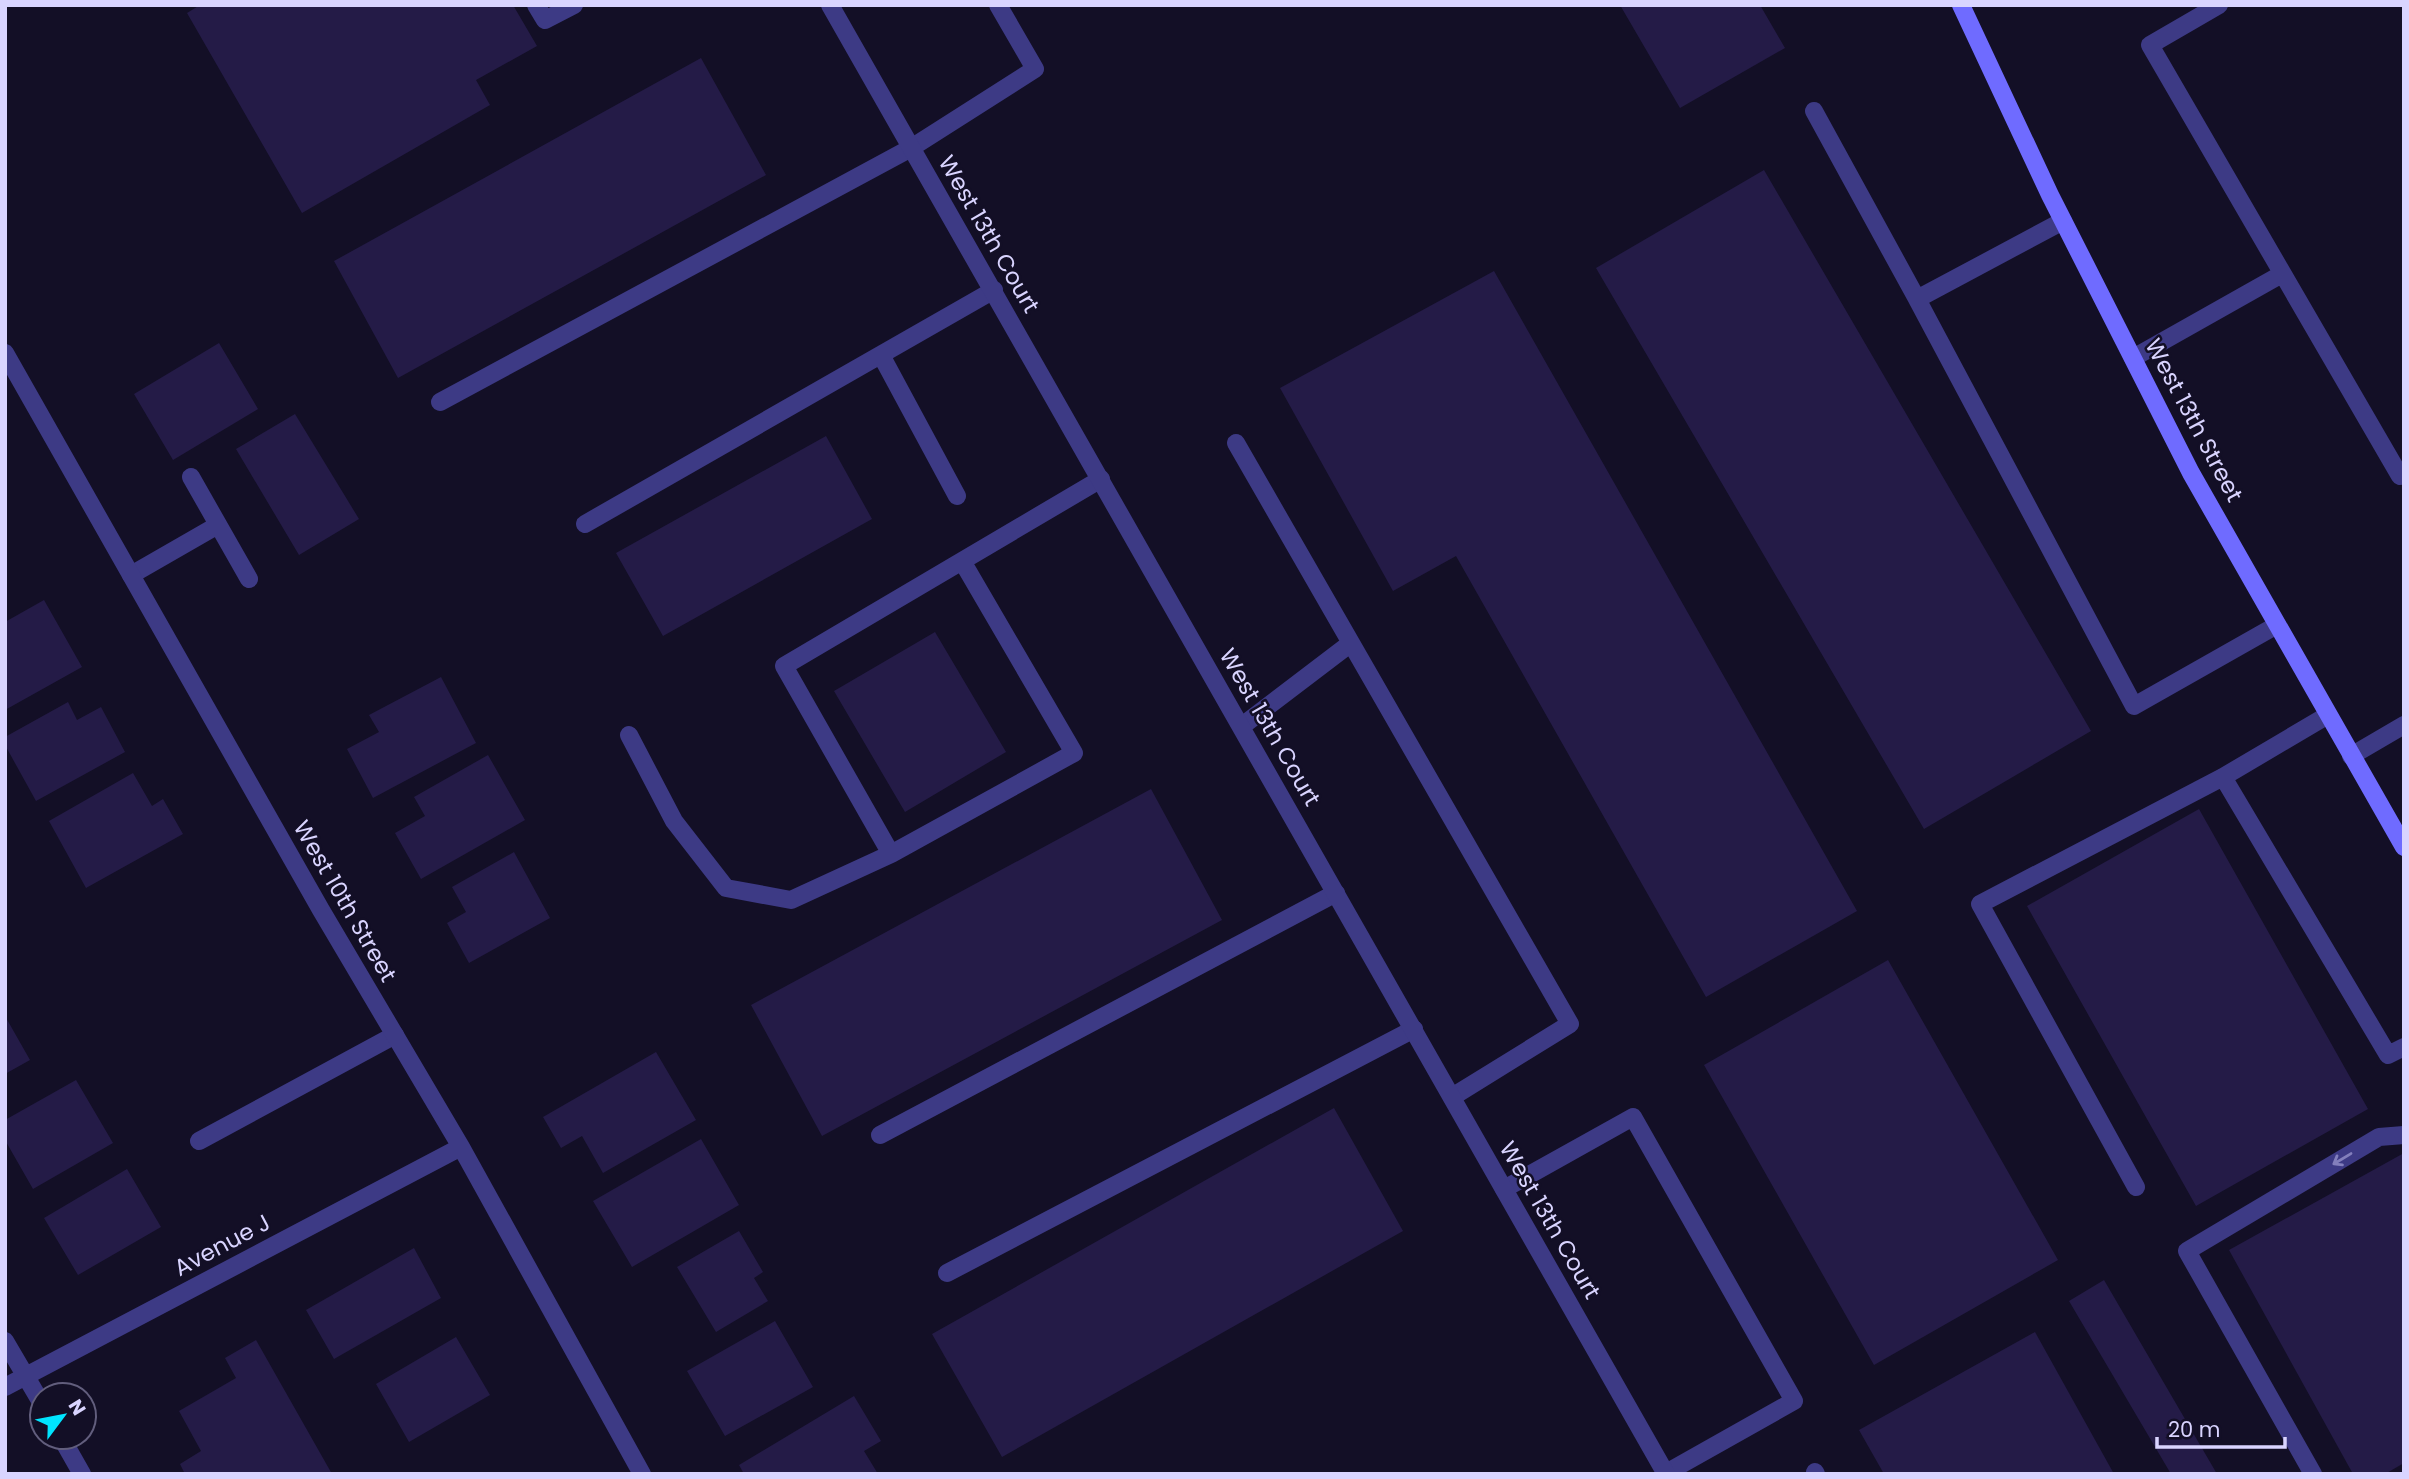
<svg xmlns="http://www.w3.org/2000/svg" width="2409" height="1479" viewBox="0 0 2409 1479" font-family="Poppins,sans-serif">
	<rect width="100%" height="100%" fill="#130f26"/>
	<path fill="#241b47" d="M200,5H513L537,46L476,80L490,105L302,213L187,13Z
		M1620,5H1760L1785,48L1680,108Z
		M701,58L766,175L398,378L334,261Z
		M1764,170L2091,731L1924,829L1596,268Z
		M1494,271L1857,911L1706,997L1456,556L1393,591L1280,388Z
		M219,343L258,409L173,460L134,394Z
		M295,414L359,519L299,555L236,449Z
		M826,436L872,519L663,636L616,553Z
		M44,600L82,667L5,710V622Z
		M935,632L1006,752L905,812L834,691Z
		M441,677L476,743L373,798L347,749L379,732L369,715Z
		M68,702L77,720L101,707L125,752L36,801L5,745V737Z
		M488,755L525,820L421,879L395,833L425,816L414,797Z
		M133,773L152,806L163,799L183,834L86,888L49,821Z
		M1151,789L1222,920L822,1136L751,1005Z
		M2199,809L2368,1109L2196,1206L2027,906Z
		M514,852L550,918L469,963L447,923L466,912L452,887Z
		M1888,960L2058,1260L1874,1365L1704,1065Z
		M5,1016L30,1060L5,1074Z
		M656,1052L696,1120L603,1173L582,1136L561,1148L543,1117Z
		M76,1080L113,1143L33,1189L5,1140V1120Z
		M1334,1108L1403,1231L1002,1457L932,1334Z
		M701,1139L739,1205L632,1267L593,1201Z
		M2404,1153V1463L2385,1474H2353L2229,1250Z
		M127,1169L161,1227L78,1275L44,1218Z
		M739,1231L763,1272L754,1278L768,1301L716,1332L677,1267Z
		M414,1248L441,1298L334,1359L306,1310Z
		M2104,1280L2217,1474H2171L2069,1301Z
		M775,1321L813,1387L725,1436L687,1371Z
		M2035,1332L2114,1474H1884L1859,1430Z
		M456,1337L490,1395L409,1442L376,1384Z
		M256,1340L332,1474H185L180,1464L201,1451L179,1411L236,1378L225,1358Z
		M854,1396L881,1441L864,1451L878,1474H744L739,1465Z"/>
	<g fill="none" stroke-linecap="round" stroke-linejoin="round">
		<path stroke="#3d3a85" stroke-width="18" d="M536,5L545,20L574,5
			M2219,5L2150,45L2400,476L2404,473
			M1814,111L1917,299
			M2063,221L1917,299L2134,706L2277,625
			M881,355L957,496
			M2133,358L2282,274
			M440,402L911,148L1035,69L998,5
			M1236,443L1351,643L1242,726
			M191,477L249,579
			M585,524L994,290
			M131,575L218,525
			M1351,643L1570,1024L1452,1097
			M629,735L674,821L726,888L791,900L891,854L784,666L1101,479
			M2351,756L2404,725
			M2223,777L2388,1055L2404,1047
			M891,854L1074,753L962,561
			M880,1135L1336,893
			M199,1141L395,1035
			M2136,1187L1980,904L2223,777L2328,715
			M1504,1189L1633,1117L1794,1401L1666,1473
			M947,1273L1414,1029
			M1815,1472L1816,1474
			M2313,1474L2187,1251L2379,1137L2404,1135"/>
		<path stroke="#3d3a85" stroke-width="18" d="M830,5L1666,1474
			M5,353L321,910L461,1147L642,1474
			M5,1341L42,1404
			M5,1387L461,1147
			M61,1437L82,1474"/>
		<path stroke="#6f6bff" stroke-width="18" d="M1961,5L2050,195L2191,473L2404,847"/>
	</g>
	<defs><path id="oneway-shaft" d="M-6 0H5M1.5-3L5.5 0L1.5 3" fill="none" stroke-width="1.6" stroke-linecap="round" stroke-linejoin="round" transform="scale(1.75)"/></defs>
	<use stroke="#837fbc" href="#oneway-shaft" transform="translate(2342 1159) rotate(149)"/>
	<g text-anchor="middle" stroke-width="5" stroke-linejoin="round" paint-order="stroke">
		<g font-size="23" fill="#d9d4ff" stroke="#130f26">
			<text transform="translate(989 234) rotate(60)" y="8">West 13th Court</text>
			<text transform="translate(2194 420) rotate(62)" y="8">West 13th Street</text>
			<text transform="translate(1270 727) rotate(60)" y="8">West 13th Court</text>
			<text transform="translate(345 901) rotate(60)" y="8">West 10th Street</text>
			<text transform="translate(1550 1220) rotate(60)" y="8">West 13th Court</text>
			<text transform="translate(222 1245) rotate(-28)" y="8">Avenue J</text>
		</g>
	</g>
	<rect width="2409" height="1479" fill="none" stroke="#d9d4ff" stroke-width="14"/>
	<g transform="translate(63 1416) rotate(58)"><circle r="33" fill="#130f26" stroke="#625e7d" stroke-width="2"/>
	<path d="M0-5L12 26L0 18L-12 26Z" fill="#00e5ff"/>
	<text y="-10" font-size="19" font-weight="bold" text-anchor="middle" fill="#d9d4ff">N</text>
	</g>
	<path d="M2157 1437v10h128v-10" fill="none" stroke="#d9d4ff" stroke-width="3.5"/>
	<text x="2168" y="1437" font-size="21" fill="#d9d4ff" stroke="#130f26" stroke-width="5" paint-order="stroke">20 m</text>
</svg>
